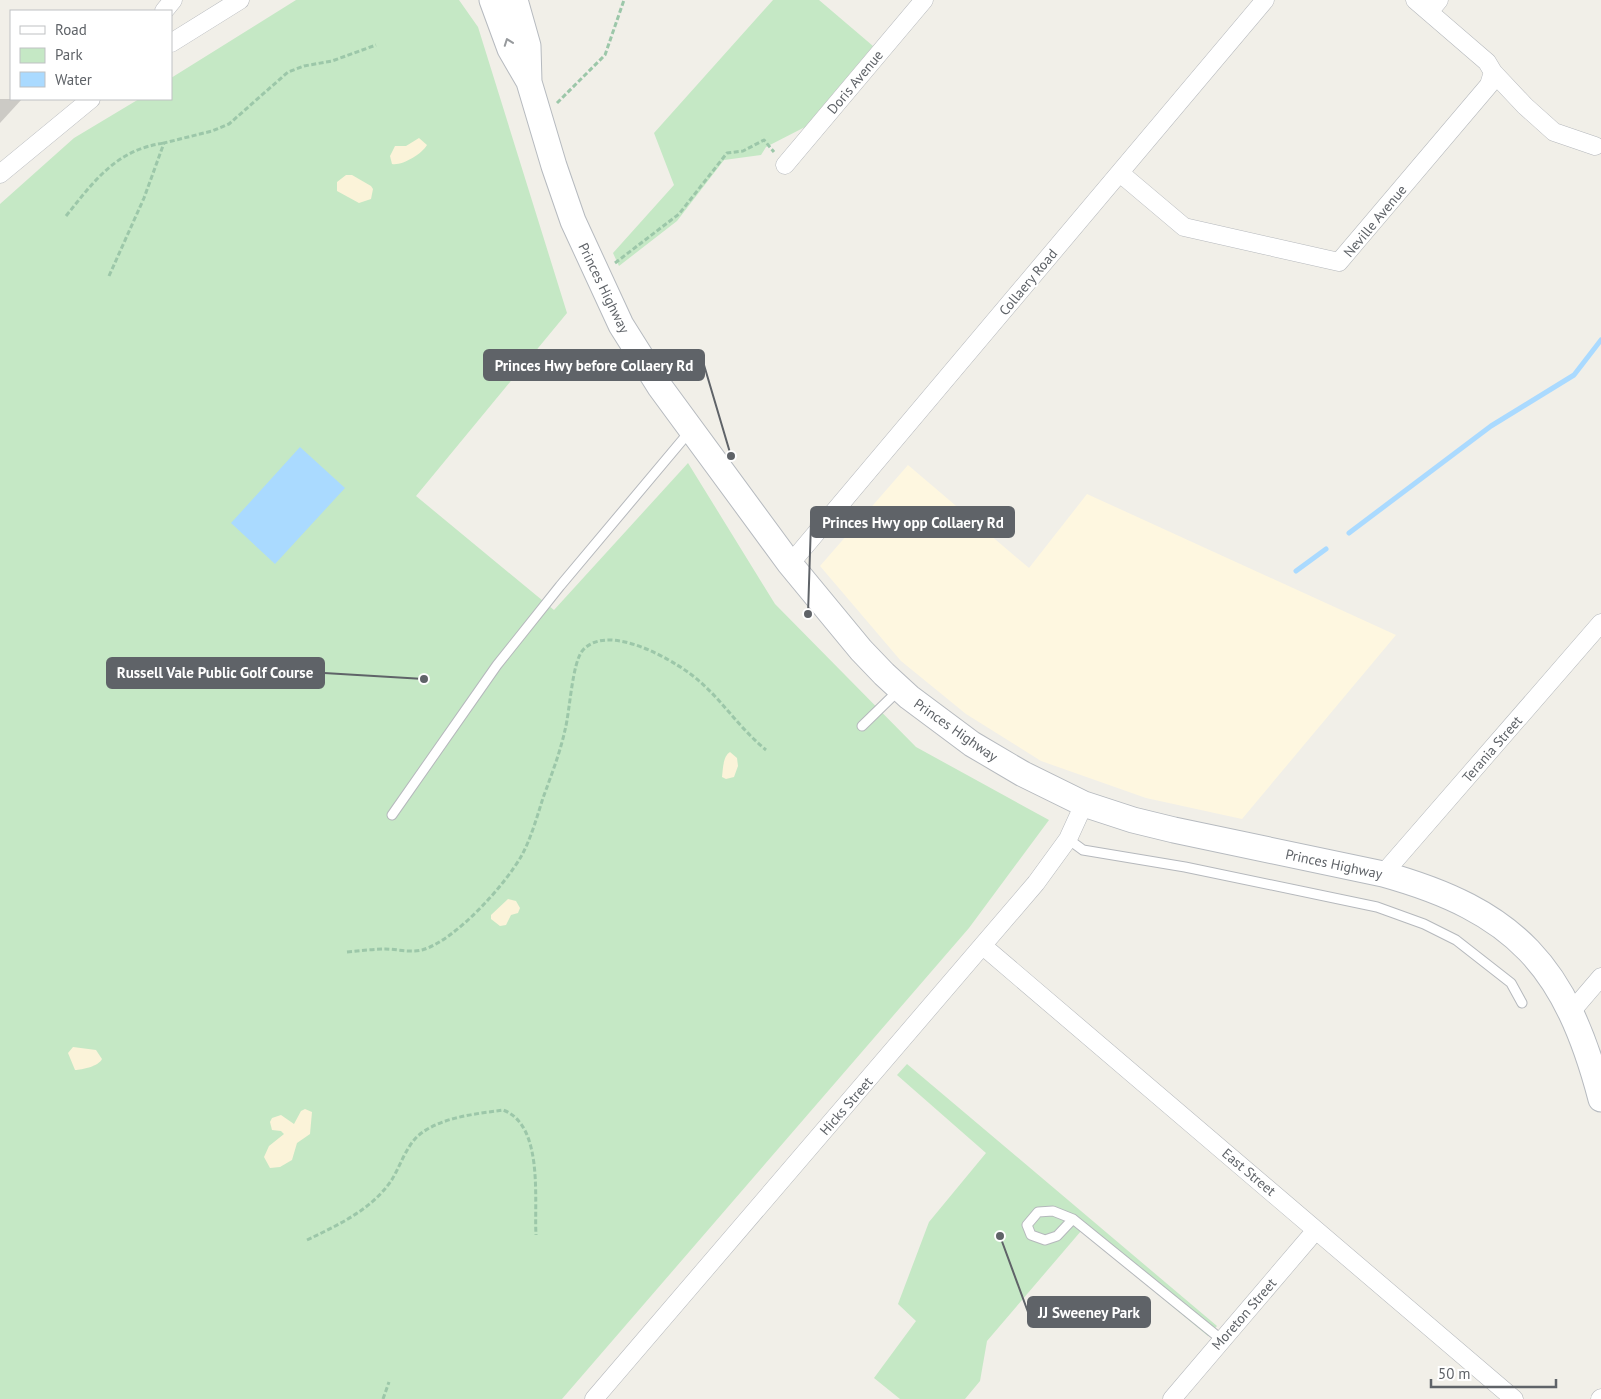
<svg xmlns="http://www.w3.org/2000/svg" width="1601" height="1399" viewBox="0 0 1601 1399" font-family="'PT Sans',sans-serif">
	<rect width="100%" height="100%" fill="#f1efe8"/>
	<path fill="#fef7e0" d="M908,465L1029,568L1087,494L1396,635L1242,819L1146,798L1041,761L966,714L901,661L820,566Z"/>
	<path fill="#c5e8c5" d="M296,0H459L478,27L567,313L416,496L554,610L688,463L775,604L916,747L1049,820L969,928L562,1399H0V204L74,138L139,99H171V78Z
		M773,0H819L873,46L805,127L766,147L761,155L724,160L677,221L619,266L613,253L674,185L654,133Z
		M907,1064L1217,1326L1208,1336L1081,1231L987,1341L980,1381L965,1399H900L874,1378L916,1321L898,1304L929,1222L986,1153L897,1075Z"/>
	<path fill="#fbf3d9" d="M419,138L427,145C422,154 402,166 392,164L390,156L395,146H406Z
		M346,175H352L371,186L373,189L371,199L359,203L337,191V182Z
		M730,752L737,758L738,766L734,777L726,779L722,777C723,769 723,756 730,752Z
		M508,899L516,901L520,908L518,913L511,915L506,925L500,926L491,919V915Z
		M73,1047L96,1050L102,1059C99,1066 82,1070 75,1070L68,1053Z
		M305,1109L312,1112L310,1134L297,1143L292,1160L280,1167L270,1168L264,1157L269,1146L284,1134L281,1131L272,1130L270,1122L272,1118L281,1115L294,1124L301,1111Z"/>
	<path fill="#aadaff" d="M300,447L345,488L275,564L231,523Z"/>
	<g fill="none" stroke-linecap="round" stroke-linejoin="round">
		<path stroke="#aadaff" stroke-width="5" d="M1349,533L1491,426L1574,375L1601,340
			M1296,571L1326,549"/>
	</g>
	<path fill="#cccac5" d="M0,99H22L0,123Z"/>
	<g fill="none" stroke-linecap="round" stroke-linejoin="round">
		<g stroke="#b5b8bc" stroke-width="11">
			<path id="service" d="M862,726L900,689
				M392,815L497,665L560,586L690,431
				M1068,839L1083,850L1185,867L1377,907L1424,924L1456,940L1511,983L1522,1003
				M1073,1219L1057,1236L1045,1240L1031,1235L1027,1225L1038,1212L1053,1211L1073,1219L1222,1340"/>
		</g>
		<g stroke="#b5b8bc" stroke-width="19">
			<path id="minor" d="M164,11L173,0
				M1429,12L1439,0
				M171,43L240,0
				M1493,72L1525,106L1554,132L1595,146
				M785,165L924,0
				M1120,173L1184,227L1339,262L1489,85L1493,72L1487,62L1415,0
				M0,174L91,99
				M790,564L1265,0
				M1383,874L1601,623
				M983,946L1514,1399
				M1571,1012L1601,977
				M594,1399L1036,883L1068,839L1084,804
				M1172,1399L1316,1230
				M1600,1399L1601,1398"/>
		</g>
		<g stroke="#b6babf" stroke-width="27">
			<path id="secondary" d="M492,0L510,49L528,80
				M515,0L528,46L529,82L554,166L573,221L621,325L660,387L790,564L861,650L884,674L909,697L972,744L1023,774L1084,804L1133,820L1174,830L1383,874C1516,911 1566,966 1601,1099"/>
		</g>
		<path stroke="#9cc7a9" stroke-width="3" stroke-dasharray="5 2.5" stroke-linecap="butt" d="M557,103L605,55L624,0
			M66,216C95,180 116,150 164,143
			M615,263L679,214L727,153L743,151L764,140L774,152
			M109,276L144,198L164,143L212,131L229,124L288,72L304,66L332,61L376,45
			M347,952C360,951 373,949 385,949C397,949 411,953 422,950C456,940 505,885 522,855C531,838 537,817 543,798C551,776 560,753 565,730C570,711 572,662 583,650C605,626 655,651 677,665C716,688 732,722 766,750
			M307,1240C338,1225 371,1210 391,1181C400,1167 406,1146 419,1135C441,1117 475,1114 503,1110C544,1125 534,1200 536,1235
			M383,1399L389,1382"/>
		<use href="#service" stroke="#fff" stroke-width="9"/>
		<use href="#minor" stroke="#fff" stroke-width="18"/>
		<use href="#secondary" stroke="#fff" stroke-width="25"/>
	</g>
	<defs><path id="oneway-chevron" d="M-2-3.5L2.5 0L-2 3.5" fill="none" stroke-width="1.6" stroke-linecap="round" stroke-linejoin="round" transform="scale(1.25)"/></defs>
	<use stroke="#979a9d" href="#oneway-chevron" transform="translate(508 42) rotate(-110)"/>
	<g text-anchor="middle" stroke-width="4" stroke-linejoin="round" paint-order="stroke">
		<g font-size="14" fill="#5f6368" stroke="#fff">
			<text transform="translate(855 82) rotate(-50)" y="5">Doris Avenue</text>
			<text transform="translate(1375 221) rotate(-50)" y="5">Neville Avenue</text>
			<text transform="translate(1028 282) rotate(-50)" y="5">Collaery Road</text>
			<text transform="translate(604 288) rotate(64)" y="5">Princes Highway</text>
			<text transform="translate(956 730) rotate(35)" y="5">Princes Highway</text>
			<text transform="translate(1492 749) rotate(-49)" y="5">Terania Street</text>
			<text transform="translate(1334 864) rotate(12)" y="5">Princes Highway</text>
			<text transform="translate(846 1106) rotate(-49)" y="5">Hicks Street</text>
			<text transform="translate(1249 1172) rotate(40)" y="5">East Street</text>
			<text transform="translate(1244 1314) rotate(-49)" y="5">Moreton Street</text>
		</g>
	</g>
	<path fill="none" stroke="#5f6368" stroke-width="2" d="M731 456L704 365M808 614L811 522M424 679L324 673M1000 1236L1028 1312"/>
	<g fill="#5f6368" stroke="#fff" stroke-width="2">
		<circle cx="731" cy="456" r="5"/>
		<circle cx="808" cy="614" r="5"/>
		<circle cx="424" cy="679" r="5"/>
		<circle cx="1000" cy="1236" r="5"/>
	</g>
	<g fill="#5f6368" stroke="#5f6368" stroke-width="2">
		<rect x="484" y="350" width="220" height="30" rx="5"/>
		<rect x="811" y="507" width="203" height="30" rx="5"/>
		<rect x="107" y="658" width="217" height="30" rx="5"/>
		<rect x="1028" y="1297" width="122" height="30" rx="5"/>
	</g>
	<g font-size="15" text-anchor="middle" font-weight="bold" fill="#fff">
		<text x="594" y="371">Princes Hwy before Collaery Rd</text>
		<text x="913" y="528">Princes Hwy opp Collaery Rd</text>
		<text x="215" y="678">Russell Vale Public Golf Course</text>
		<text x="1089" y="1318">JJ Sweeney Park</text>
	</g>
	<rect x="10" y="10" width="162" height="90" fill="#ffffff" stroke="#bfc1c3"/>
	<rect x="20" y="26" width="25" height="8" fill="#ffffff" stroke="#bfc1c3"/>
	<text x="55" y="35" font-size="15" fill="#5f6368">Road</text>
	<rect x="20" y="48" width="25" height="15" fill="#c5e8c5" stroke="#bfc1c3"/>
	<text x="55" y="60" font-size="15" fill="#5f6368">Park</text>
	<rect x="20" y="72" width="25" height="15" fill="#aadaff" stroke="#bfc1c3"/>
	<text x="55" y="85" font-size="15" fill="#5f6368">Water</text>
	<path d="M1431 1379v8h125v-8" fill="none" stroke="#5f6368" stroke-width="2.5"/>
	<text x="1438" y="1379" font-size="15" fill="#5f6368" stroke="#ffffff" stroke-width="4" paint-order="stroke">50 m</text>
</svg>
